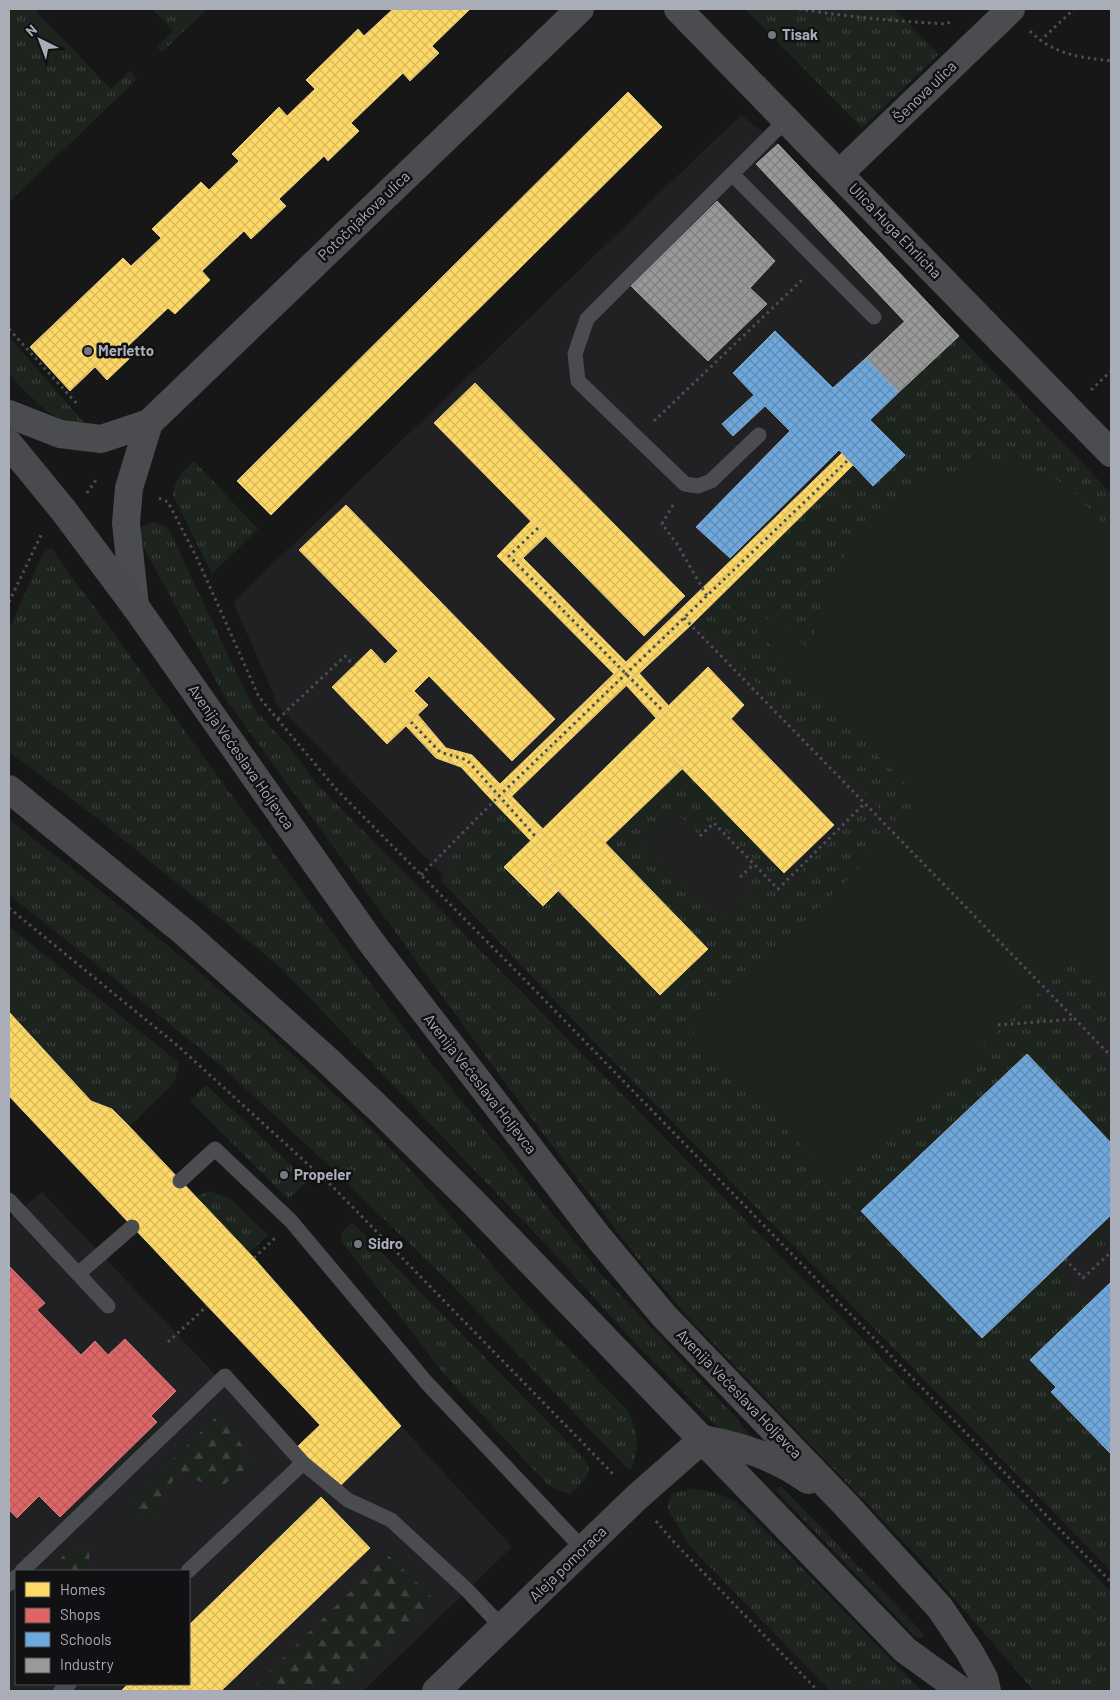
<svg xmlns="http://www.w3.org/2000/svg" width="1120" height="1700" viewBox="0 0 1120 1700" font-family="Barlow,sans-serif">
	<defs>
		<pattern id="grass-tufts" width="24" height="20" patternUnits="userSpaceOnUse" patternTransform="scale(1.25)"><rect width="24" height="20" fill="#1d241e"/><path d="M3 7l-1-3M5 7V3M7 7l1-3M15 17l-1-3M17 17v-4M19 17l1-3" fill="none" stroke="#3b413d"/></pattern>
		<pattern id="forest-firs" width="22" height="20" patternUnits="userSpaceOnUse" patternTransform="scale(1.25)"><rect width="22" height="20" fill="#1d241e"/><path d="M5 1l3.5 6h-7zM16 11l3.5 6h-7z" fill="#3b413d"/></pattern>
		<pattern id="homes-cross-hatch" width="8" height="8" patternUnits="userSpaceOnUse" patternTransform="scale(1.25)"><rect width="8" height="8" fill="#ffd966"/><path d="M0 0l8 8M0 8l8-8" fill="none" stroke="#d6b85d"/></pattern>
		<pattern id="shops-cross-hatch" width="8" height="8" patternUnits="userSpaceOnUse" patternTransform="scale(1.25)"><rect width="8" height="8" fill="#e06666"/><path d="M0 0l8 8M0 8l8-8" fill="none" stroke="#b45a5a"/></pattern>
		<pattern id="schools-cross-hatch" width="8" height="8" patternUnits="userSpaceOnUse" patternTransform="scale(1.25)"><rect width="8" height="8" fill="#6fa8dc"/><path d="M0 0l8 8M0 8l8-8" fill="none" stroke="#608bb3"/></pattern>
		<pattern id="industry-cross-hatch" width="8" height="8" patternUnits="userSpaceOnUse" patternTransform="scale(1.25)"><rect width="8" height="8" fill="#999"/><path d="M0 0l8 8M0 8l8-8" fill="none" stroke="#7f8080"/></pattern>
	</defs>
	<rect width="100%" height="100%" fill="#171717"/>
	<path fill="#212123" fill-rule="evenodd" d="M741,115L778,144L959,336L1111,493V1561L285,713L275,702L273,693L233,602Z
		M42,1192L330,1495L401,1426L512,1547L363,1691H9V1219ZM16,1571H189V1684H16Z"/>
	<path fill="url(#grass-tufts)" d="M9,9H34L111,89L130,71L137,79L9,202Z
		M152,9H207L162,52L156,47L173,31Z
		M745,9H894L939,54L862,128Z
		M959,336L1111,493V531L1069,488L1051,477L993,463L974,465L930,481L898,500L850,549L840,564L824,598L814,638L816,658L756,630L1111,994V1045L695,620L853,465L873,486L905,456L870,420Z
		M9,337L87,426C82,426 75,426 71,425C51,419 23,389 9,374Z
		M194,461L258,529L212,574L173,495C174,479 183,472 194,461Z
		M153,522L165,526L171,534L245,691L257,712L291,749L317,784L1111,1592V1691H1034L921,1560L688,1317L635,1255L517,1099L227,701L145,550L139,531L143,526Z
		M51,548L326,924L427,1058L600,1273L738,1420L748,1433V1436L746,1438L719,1429L634,1342L550,1249L280,967L102,822L9,752V627L12,623L43,553Z
		M682,769L786,876L778,884L714,819L698,834L677,813L645,845L718,921L751,890L742,880L754,870L778,894L861,812L1111,1067V1143L1027,1054L861,1211L982,1338L1056,1267L1090,1302L1056,1387L1051,1392L1111,1454V1571L584,1031L442,882L443,876L448,870L453,853L500,809L531,841L504,867L542,906L559,890L661,995L708,948L605,843Z
		M9,820L91,883L184,959L267,1031L371,1128L418,1178L522,1300L628,1411C638,1431 640,1448 631,1469L627,1468L440,1273L325,1162L221,1066L65,939L9,895Z
		M9,926L179,1063L174,1083L129,1127L112,1109L91,1101L9,1012Z
		M206,1085L308,1181L288,1199L190,1101Z
		M209,1191L231,1199L268,1235L249,1253L196,1197Z
		M1111,1215V1238L1095,1253L1083,1241Z
		M352,1222L587,1462C593,1477 580,1484 570,1494L557,1490L547,1484L445,1375L341,1241L342,1233Z
		M781,1486L922,1632L923,1638H917L778,1493L776,1490Z
		M692,1489C713,1491 729,1495 744,1509L922,1691H830L690,1546L667,1508L669,1500L673,1493Z"/>
	<path fill="url(#forest-firs)" d="M221,1412L253,1463L218,1489L177,1472L153,1520L121,1510Z
		M89,1550L90,1571H48L67,1552Z
		M388,1555L435,1600L341,1691H249Z
		M16,1604V1680L9,1679V1612Z"/>
	<path fill="#1d241e" d="M993,463C1053,466 1072,491 1111,531V994L1075,957L839,1185L692,1031L925,804L756,630L774,614L815,657C815,651 814,644 814,638C815,622 821,604 827,590C857,519 917,473 993,463Z"/>
	<path fill="url(#homes-cross-hatch)" stroke="#e5cc7f" d="M393,9H470L432,46L439,53L410,81L403,73L351,123L359,131L328,161L324,156L279,199L286,206L251,239L244,231L202,271L210,280L175,314L168,308L126,348L133,355L107,380L95,367L70,391L30,347L123,258L131,266L161,238L152,229L201,182L209,190L239,161L232,154L279,107L287,116L315,89L306,80L358,29L364,36Z
		M628,92L662,127L271,515L237,481Z
		M475,383L685,596L644,636L434,423Z
		M842,453L853,465L691,625L632,680L512,796L500,784Z
		M346,505L555,719L512,761L429,676L414,691L428,705L387,744L332,687L371,649L385,664L398,651L299,550Z
		M531,521L546,536L523,558L626,662L614,674L497,556Z
		M708,667L744,705L731,719L713,700L663,749L682,769L605,843L590,827L542,874L559,890L543,906L504,867Z
		M639,673L669,706L656,718L626,685Z
		M713,700L834,825L784,873L663,749Z
		M418,715L446,748L472,755L500,784L487,795L461,767L436,758L406,726Z
		M500,784L543,829L531,841L487,795Z
		M590,827L708,949L660,995L542,874Z
		M9,1012L91,1101L112,1109L127,1124L254,1258L401,1426L336,1490L296,1448L320,1425L9,1096Z
		M321,1497L370,1548L221,1691H121L128,1684H189V1625Z"/>
	<path fill="url(#shops-cross-hatch)" stroke="#cf7b7f" d="M9,1266L45,1303L37,1310L81,1355L95,1341L108,1355L125,1339L176,1391L151,1416L157,1422L60,1517L39,1496L17,1518L9,1510Z"/>
	<path fill="url(#schools-cross-hatch)" stroke="#80aad1" d="M775,331L833,388L866,358L899,392L870,420L905,455L873,486L839,450L730,558L696,527L790,431L765,406L733,436L722,424L754,395L733,373Z
		M1027,1054L1111,1143V1215L982,1338L861,1211Z
		M1111,1282V1454L1051,1392L1056,1387L1030,1360Z"/>
	<path fill="url(#industry-cross-hatch)" stroke="#9e9fa2" d="M778,144L926,301L905,322L756,164Z
		M717,201L775,261L750,288L767,304L708,361L631,286Z
		M926,301L959,336L899,392L866,358Z"/>
	<g fill="none" stroke-linecap="round" stroke-linejoin="round">
		<path stroke="#4d4e52" stroke-width="3" stroke-dasharray="2.5 4" stroke-linecap="butt" d="M799,9C848,17 896,21 946,24L952,21
			M1030,31C1054,55 1079,57 1111,61
			M1040,41L1074,9
			M9,329L78,405
			M1091,390L1111,371
			M654,421L803,279
			M87,493L98,477
			M159,498L168,502L197,558L259,697L336,789L525,980L1111,1582
			M673,505L662,524L677,544L707,596
			M538,528L509,556L663,711
			M9,602L42,533
			M684,618L1111,1056
			M278,719L345,656L354,666
			M411,722L440,752L467,760L535,836
			M700,836L714,823L778,889L865,803
			M421,875L499,796L848,460
			M740,877L754,864
			M9,908L178,1046L333,1187L615,1476
			M998,1025L1074,1019
			M254,1258L275,1238
			M1065,1259L1083,1278L1111,1252
			M168,1342L207,1306
			M656,1521L671,1539L818,1691"/>
		<path stroke="#4b4c50" stroke-width="15" d="M732,174L874,317
			M759,435L711,481L698,486L685,484L578,381L575,354L587,319L786,120
			M180,1181L215,1149L291,1221L426,1382L583,1549
			M9,1200L108,1306
			M78,1274L132,1227
			M22,1571L225,1376L303,1463L348,1500L391,1520L467,1590L502,1627
			M188,1571L303,1463
			M9,1584L16,1577
			M61,1691L69,1684"/>
		<path stroke="#4b4c50" stroke-width="28" d="M678,9L1111,453
			M839,174L1011,9
			M9,414L60,434L101,439L149,423L580,9
			M135,606L126,523L129,488L149,423"/>
		<path stroke="#4a4a4e" stroke-width="28" d="M9,444L64,511L135,606L371,942L599,1238L664,1316L847,1506L940,1608L969,1651L984,1678L987,1691
			M9,789L185,933L325,1058L378,1108L474,1203L905,1650L962,1691
			M703,1439C741,1446 776,1457 808,1480
			M436,1691L636,1498L703,1439"/>
	</g>
	<g fill="#757880" stroke="#111113" stroke-width="2">
		<circle cx="772" cy="35" r="5"/>
		<circle cx="88" cy="351" r="5"/>
		<circle cx="284" cy="1175" r="5"/>
		<circle cx="358" cy="1244" r="5"/>
	</g>
	<g text-anchor="middle" stroke-width="5" stroke-linejoin="round" paint-order="stroke">
		<g font-size="15" font-weight="bold" fill="#a8adb8" stroke="#111113" text-anchor="start">
			<text x="782" y="40">Tisak</text>
			<text x="98" y="356">Merletto</text>
			<text x="294" y="1180">Propeler</text>
			<text x="368" y="1249">Sidro</text>
		</g>
		<g font-size="15" fill="#a8adb8" stroke="#111113">
			<text transform="translate(925 92) rotate(-44)" y="5">Šenova ulica</text>
			<text transform="translate(364 216) rotate(-44)" y="5">Potočnjakova ulica</text>
			<text transform="translate(895 231) rotate(46)" y="5">Ulica Huga Ehrlicha</text>
			<text transform="translate(241 757) rotate(55)" y="5">Avenija Većeslava Holjevca</text>
			<text transform="translate(480 1084) rotate(52)" y="5">Avenija Većeslava Holjevca</text>
			<text transform="translate(739 1394) rotate(46)" y="5">Avenija Većeslava Holjevca</text>
			<text transform="translate(568 1564) rotate(-44)" y="5">Aleja pomoraca</text>
		</g>
	</g>
	<rect width="1120" height="1700" fill="none" stroke="#a8adb8" stroke-width="20"/>
	<rect x="15" y="1570" width="175" height="115" fill="#111113" stroke="#4d4f55"/>
	<rect x="25" y="1582" width="25" height="15" fill="#ffd966" stroke="#4d4f55"/>
	<text x="60" y="1595" font-size="15" fill="#a8adb8">Homes</text>
	<rect x="25" y="1608" width="25" height="15" fill="#e06666" stroke="#4d4f55"/>
	<text x="60" y="1620" font-size="15" fill="#a8adb8">Shops</text>
	<rect x="25" y="1632" width="25" height="15" fill="#6fa8dc" stroke="#4d4f55"/>
	<text x="60" y="1645" font-size="15" fill="#a8adb8">Schools</text>
	<rect x="25" y="1658" width="25" height="15" fill="#999999" stroke="#4d4f55"/>
	<text x="60" y="1670" font-size="15" fill="#a8adb8">Industry</text>
	<g transform="translate(40 40) rotate(318)" stroke="#111113" stroke-width="4" paint-order="stroke">
	<path d="M0-4L9 19L0 12L-9 19Z" fill="#a8adb8"/>
	<text y="-8" font-size="14" font-weight="bold" text-anchor="middle" fill="#a8adb8">N</text>
	</g>
</svg>
